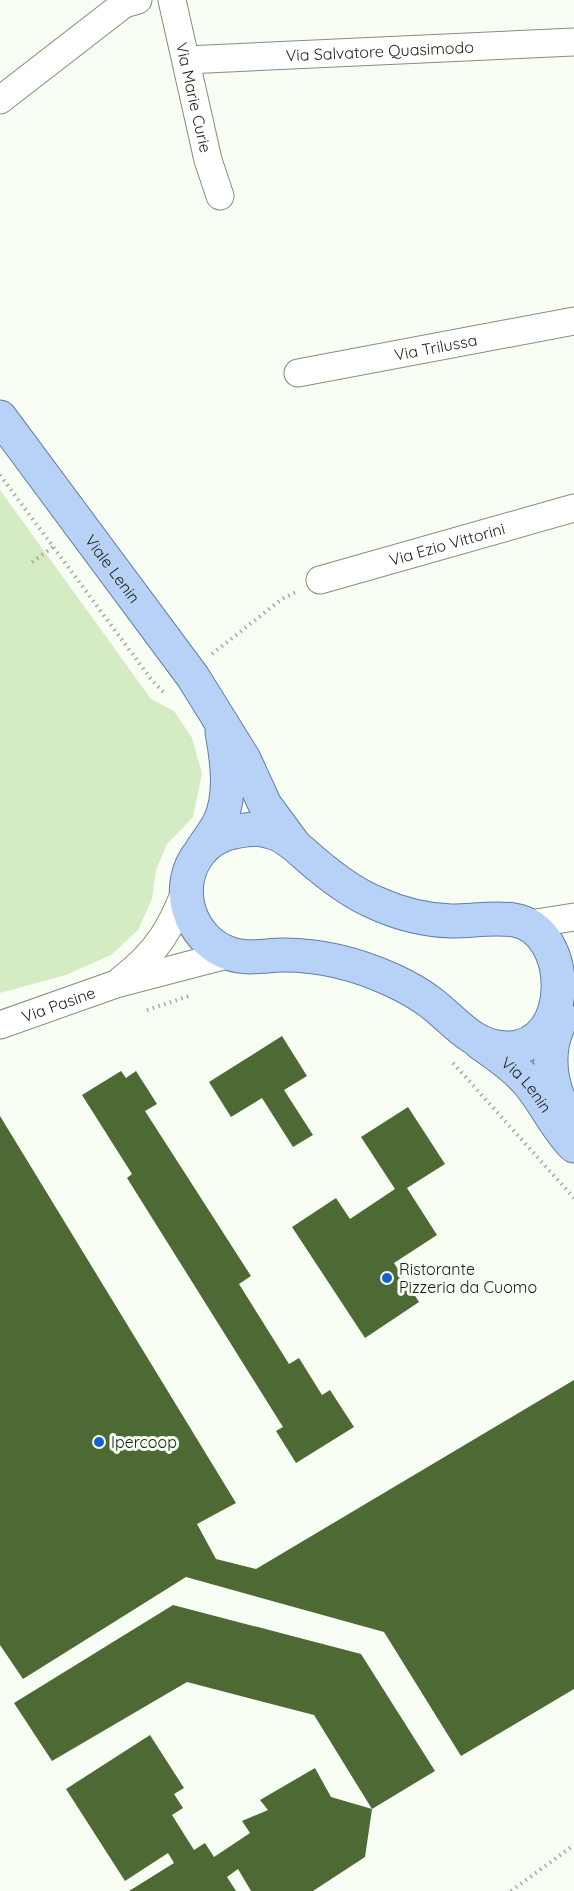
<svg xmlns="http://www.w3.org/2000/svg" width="574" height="1891" viewBox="0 0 574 1891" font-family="Quicksand,sans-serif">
	<rect width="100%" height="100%" fill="#f8fef4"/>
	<path fill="#d4ebc3" d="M0,490L151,699L174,711L192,738L202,774L193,817L167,844L156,870L152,899L138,930L111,955L66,975L0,993Z"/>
	<path fill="#4d6a34" d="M282,1036L307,1076L284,1090L313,1135L293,1147L262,1098L231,1117L209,1082Z
		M121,1071L126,1078L136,1071L157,1104L145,1111L251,1276L239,1284L289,1364L299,1358L322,1395L330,1390L354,1427L296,1463L276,1431L283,1427L127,1178L132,1174L82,1095Z
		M408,1107L445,1164L407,1188L437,1235L394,1263L419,1302L365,1338L292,1227L336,1198L350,1219L395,1189L361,1137Z
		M0,1116L236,1503L197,1524L216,1559L256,1569L574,1380V1689L461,1756L384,1632L186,1577L23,1679L0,1645Z
		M173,1605L361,1654L435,1771L372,1809L314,1715L187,1682L52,1761L14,1703Z
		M150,1735L184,1788L174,1794L183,1808L172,1815L194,1850L205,1843L214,1857L250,1833L242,1821L268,1810L260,1800L315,1768L331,1797L372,1809L365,1857L313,1891H251L238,1869L227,1877L236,1891H129L174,1863L168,1853L125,1881L66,1789Z"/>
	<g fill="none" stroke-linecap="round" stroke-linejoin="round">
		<g stroke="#839078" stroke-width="29">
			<g id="minor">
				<path id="s1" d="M172,0L208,160L220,196"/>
				<path id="s2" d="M186,60L574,42"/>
				<path d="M0,100L124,4L138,0"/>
				<path id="s3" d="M298,373L574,321"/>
				<path id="s4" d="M320,580L574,508"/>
				<path d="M530,924L574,917"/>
				<path d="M122,979C156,953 171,929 186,889"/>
				<path id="s5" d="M0,1025L116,984L231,954"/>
			</g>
		</g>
		<g stroke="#627fa4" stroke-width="35">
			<g id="major">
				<path id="s6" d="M0,417L193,677L244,759L265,805L293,843"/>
				<path d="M258,829C264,830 271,832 277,834C291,840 304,854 315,863C334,879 354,894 376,903C400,914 425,920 451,921C472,921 494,917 514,920C574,930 574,1049 507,1048C473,1048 454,1020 430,1002C418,993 405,986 392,980C357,964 322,955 284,955C266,955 248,960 231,954C188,940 172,885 201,851C216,833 237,830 258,829Z"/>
				<path d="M202,849C208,840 215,831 220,821C232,794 227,760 222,732"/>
				<path d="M562,1018C544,1051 549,1084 567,1116"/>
				<path id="s7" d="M480,1043C498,1056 516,1068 530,1085C546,1105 556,1128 574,1146"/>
			</g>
		</g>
		<path stroke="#a4aaa0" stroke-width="4" stroke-dasharray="1.5 4.5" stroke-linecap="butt" d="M0,475L151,679L166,695
			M32,562L53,547
			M212,654L282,599L298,591
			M147,1010L192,995
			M453,1063L574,1198
			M511,1891L574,1845"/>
		<use href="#minor" stroke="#fff" stroke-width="27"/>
		<use href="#major" stroke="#b8d1f7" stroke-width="33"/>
	</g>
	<g fill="#1263cd" stroke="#f8fef4" stroke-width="2">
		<circle cx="387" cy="1278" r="6"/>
		<circle cx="99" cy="1442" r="6"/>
	</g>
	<g text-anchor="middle" stroke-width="6" stroke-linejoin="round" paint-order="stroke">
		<g font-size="16" fill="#1a1f16" stroke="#f8fef4">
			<text dy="6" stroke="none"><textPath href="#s2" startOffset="194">Via Salvatore Quasimodo</textPath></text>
			<text dy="6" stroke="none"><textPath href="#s1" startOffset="100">Via Marie Curie</textPath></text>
			<text dy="6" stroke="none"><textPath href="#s3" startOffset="140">Via Trilussa</textPath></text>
			<text dy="6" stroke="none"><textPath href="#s4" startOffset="132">Via Ezio Vittorini</textPath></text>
			<text dy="6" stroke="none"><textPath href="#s6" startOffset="189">Viale Lenin</textPath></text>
			<text dy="6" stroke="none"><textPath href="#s5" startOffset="62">Via Pasine</textPath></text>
			<text dy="6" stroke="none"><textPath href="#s7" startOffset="63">Via Lenin</textPath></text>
		</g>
		<g font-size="16" fill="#1a1f16" stroke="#f8fef4" text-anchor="start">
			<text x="399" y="1275">Ristorante<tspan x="399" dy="18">Pizzeria da Cuomo</tspan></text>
			<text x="111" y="1448">Ipercoop</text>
		</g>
	</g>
</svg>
